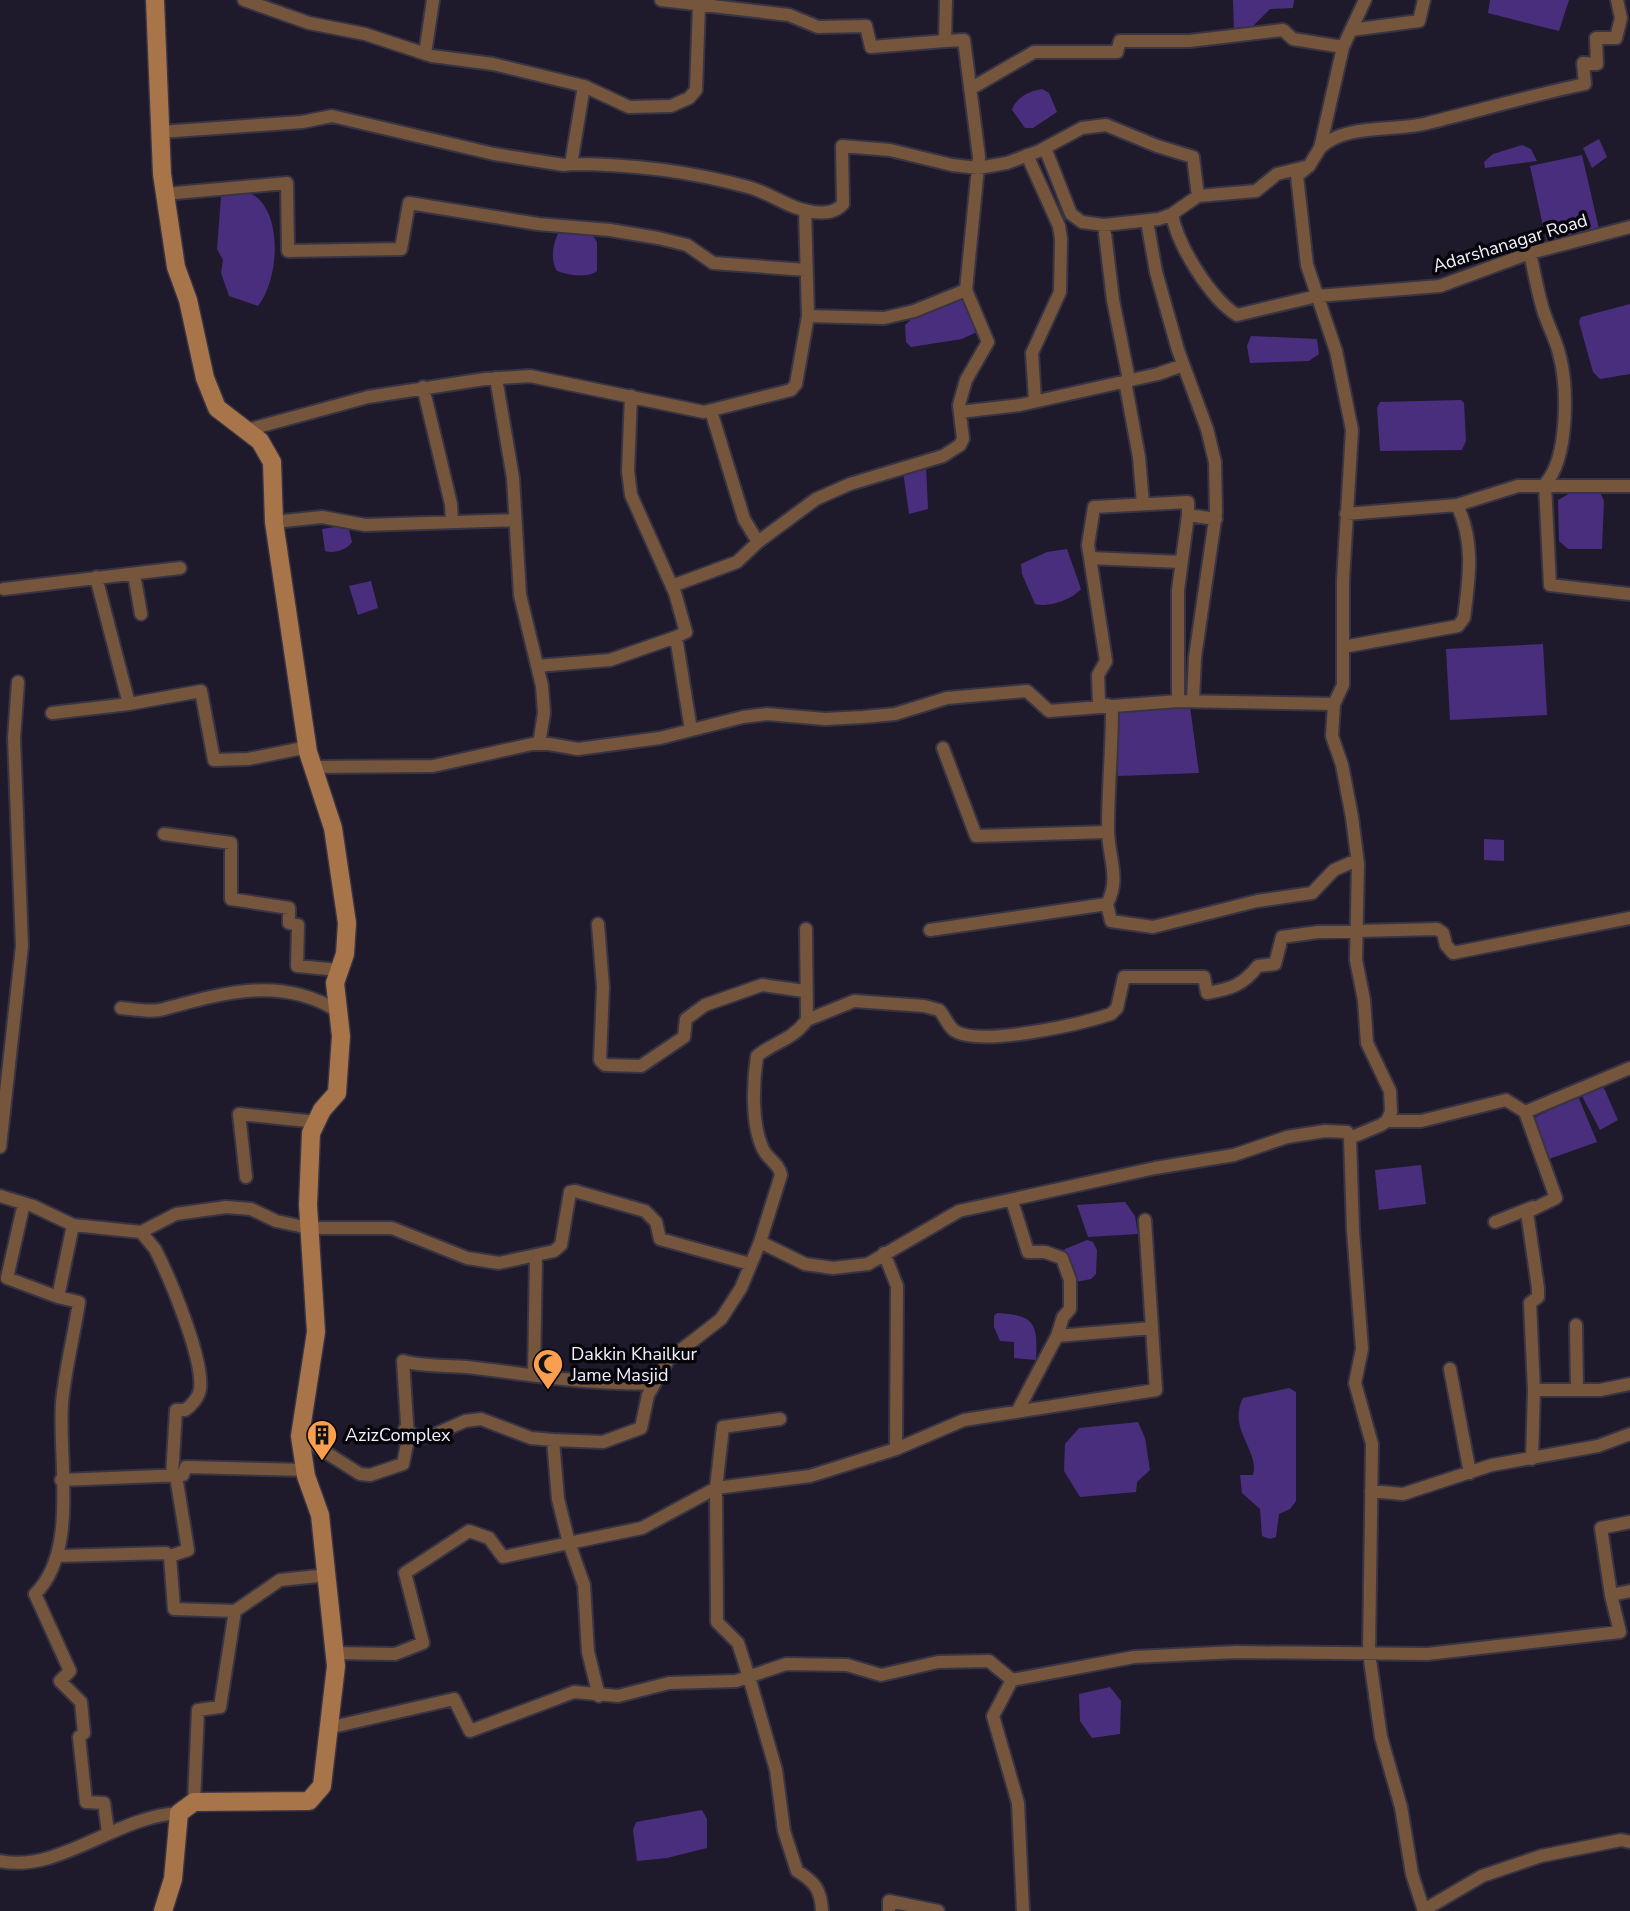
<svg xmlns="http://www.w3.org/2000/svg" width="1630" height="1911" viewBox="0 0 1630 1911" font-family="'Nunito Sans',sans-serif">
	<rect width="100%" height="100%" fill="#1e1a2b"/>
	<path fill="#492e7d" d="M1233,0H1294L1293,8L1270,9L1250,29L1234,30Z
		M1490,0H1569L1559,31L1488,13Z
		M1042,89L1049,93L1057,112L1033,128H1025L1012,110C1016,97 1030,91 1042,89Z
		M1599,139L1607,157L1592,168L1583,148Z
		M1522,145L1531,149L1537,161L1485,168L1484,162L1493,154Z
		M1582,155L1599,229L1546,240L1530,166Z
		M248,192C285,208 279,280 258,306L229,296L221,273L223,260L217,249L221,197Z
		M559,232L593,236L597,242V271C586,279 569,275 557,271C550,261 553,242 559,232Z
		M964,296L977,332L962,339L911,347L906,342L905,325L915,316Z
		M1630,304V374L1600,379L1593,372L1579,322L1581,317Z
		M1251,336L1317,339L1319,354L1309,361L1250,363L1247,346Z
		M1461,400L1464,403L1466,441L1462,450L1380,451L1377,408L1380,402Z
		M926,466L928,509L909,514L903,471Z
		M1574,491L1600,492L1604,501L1602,549H1568L1559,541L1558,500Z
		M348,525L352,542C347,550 334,554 325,551L322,529Z
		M1067,549L1081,589C1073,599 1048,608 1035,604L1022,574L1021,564L1047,552Z
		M371,581L378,608L358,615L349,586Z
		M1543,644L1547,715L1450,720L1446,649Z
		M1184,706L1190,707L1199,773L1118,776V711Z
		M1484,839L1504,840V861L1484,860Z
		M1600,1085L1603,1086L1618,1120L1600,1130L1582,1096Z
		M1578,1096L1597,1142L1546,1160L1530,1120Z
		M1421,1165L1426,1204L1379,1210L1375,1170Z
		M1125,1202L1135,1216L1138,1234L1088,1237L1077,1205Z
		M1087,1240L1093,1242L1097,1250L1096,1274L1091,1279L1076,1282L1071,1264L1062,1256L1065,1249Z
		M997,1313C1035,1315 1038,1323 1036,1360L1014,1358V1342L1000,1341L994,1327V1316Z
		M1289,1388L1296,1392V1501L1290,1509L1279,1514L1276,1537L1270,1539L1262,1536L1260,1509L1242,1493L1240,1475H1253C1260,1451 1227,1429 1243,1398Z
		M1138,1422L1145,1438L1150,1470L1137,1482L1136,1492L1080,1497L1064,1471L1065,1444L1079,1428Z
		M1110,1687L1121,1701L1120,1734L1092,1738L1080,1721L1079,1694Z
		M702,1810L707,1819V1848L667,1858L637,1861L633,1830L636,1822Z"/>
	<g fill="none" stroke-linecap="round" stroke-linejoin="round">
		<g stroke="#383444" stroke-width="16">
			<path id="street" d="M244,0L309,23L365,34L432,56L493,64L584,86L629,107L671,106L689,98L696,90L699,5
				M661,0L789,15L818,27L866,26L871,47L945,41
				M1351,30L1419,21L1424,0
				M425,54L433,0
				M584,86L571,164C632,164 689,171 748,187C771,193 789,209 813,212C825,213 835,213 843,204L842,146L890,150L952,165L978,168L1007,163L1039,151L1082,128L1106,125L1157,146L1193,157L1198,196
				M970,89L1034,52H1117L1120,41H1189L1283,30L1293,39L1343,47
				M160,132L302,122L332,116L494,154L564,165L571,164
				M1045,148L1071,214L1082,222L1104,225L1159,219L1172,214L1198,196L1256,191L1277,174L1309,166L1320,148L1343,47L1365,0
				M1320,148C1345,123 1396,132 1428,123C1481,110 1533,95 1585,84L1583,63L1597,64L1596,38H1616L1621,18L1617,0
				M1027,155L1059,226L1061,239L1060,292L1032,353L1035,401
				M1309,166L1297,176L1307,265L1336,351L1352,430L1343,580V685L1334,704L1332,736L1342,765L1352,817L1358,864L1356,960L1364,1000L1367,1043L1390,1091L1391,1112L1387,1121L1381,1125L1350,1138
				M164,194L287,183L288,251L401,249L409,203L538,224L610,230L658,238L687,245L713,263L806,270
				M805,210L808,316
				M1172,214C1177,245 1211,299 1237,315L1317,296L1440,286L1530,253L1630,227
				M1147,221L1156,272L1178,350L1207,429L1215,462L1216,513L1195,657L1193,701
				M1104,225L1113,300L1129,380
				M1530,253C1534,271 1537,289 1542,306C1546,322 1555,337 1559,353C1568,386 1569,458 1545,484L1550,585L1630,594
				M496,378L513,478L520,595L542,686L544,713L539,744
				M1125,381L1139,457L1143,504
				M423,387L451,504L452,522
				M631,396L628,471L631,495L675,593L686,632L676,637L691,730
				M711,411L744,519L758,542
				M960,412L1020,405L1158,374L1183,365
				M243,431L368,397L485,379L530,376L704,412L791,390L796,384L808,316L884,318L914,311L966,290L979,157L964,40L945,41L946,0
				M1346,514L1457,505L1518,486H1630
				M274,522L322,517L365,525L515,520
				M1090,558L1181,562
				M134,574L141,614
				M96,577L129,704L201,691L214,760L248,759L308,747
				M672,586L737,562L758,542L816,499L850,484L943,456L960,445L963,439L959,405L966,380L988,342L966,290
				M4,589L180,568
				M1343,647L1458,626L1464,618C1469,579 1475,542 1457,505
				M537,666L610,660L676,637
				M1178,701V590L1188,515
				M1111,706L1099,703L1098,675L1106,661L1088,545L1094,507L1188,502V515L1216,519
				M52,713L129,704
				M943,748L976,836L1108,832
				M312,767L433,766L532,744H549L578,749L660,738L743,717L767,714L825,719L863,717L895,714L947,698L1027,691L1049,711L1178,701L1334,704
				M164,834L231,843V899L289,908V923L298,925L297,966L339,970
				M1107,904C1121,877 1108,858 1108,829C1108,789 1112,748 1112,708
				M598,924L603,987L600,1060L605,1065L641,1066L684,1037L686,1019L705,1005L762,985L804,991
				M806,929L807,1020C790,1042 775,1041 757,1056C753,1082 751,1124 763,1149C768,1160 779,1163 781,1175L760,1242L805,1264L833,1268L868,1264L959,1211L1155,1168L1234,1155L1287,1137L1325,1131L1347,1132L1350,1138L1353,1230L1362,1349L1355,1383L1372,1444L1369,1653L1381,1737L1401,1807L1412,1874L1424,1911
				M930,930L1107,904L1111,921L1153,927L1257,901L1312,893L1334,870L1357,860
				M121,1008C134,1009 151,1013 164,1009C223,993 280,976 336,1010
				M807,1020L854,1001L924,1006L939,1010C945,1016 948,1027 955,1031C981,1047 1081,1024 1111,1014L1117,1008L1124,977H1204L1207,993C1231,989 1243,985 1258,966L1275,964L1282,937L1318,932L1437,929L1443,933L1446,945L1453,953L1630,918
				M1525,1112L1556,1198L1527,1212L1538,1288V1297L1530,1303L1534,1390L1532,1459
				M1387,1121H1421L1506,1100L1525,1112L1630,1068
				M0,1147L22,946L14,738L18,682
				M246,1177L239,1114L317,1122
				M0,1196L33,1206L73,1225L141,1232L155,1249C169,1276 204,1359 200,1389C199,1397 191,1406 185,1410H176L172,1476
				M1012,1201L1028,1252H1045L1062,1258L1070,1280V1309L1063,1317L1057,1336L1152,1328
				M24,1203L7,1278L58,1297
				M1495,1222L1533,1207
				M73,1225L58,1297L79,1302C74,1336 65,1369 62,1403C58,1460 79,1551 35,1594L70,1671L60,1681L81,1702L84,1733L79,1737L86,1802L104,1803L108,1832
				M141,1232L176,1214L226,1207L251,1209L276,1221L309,1228H392L467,1258L499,1263L554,1251L561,1245L570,1192L575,1191L645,1211L656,1222L660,1239L750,1264
				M1576,1325L1577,1390
				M1450,1369L1470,1473
				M534,1375L536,1255
				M1534,1390H1600L1630,1384
				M1017,1412L1057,1336
				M780,1419L723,1427L716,1488L810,1476L896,1449L897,1286L884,1253
				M405,1429L417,1437L431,1436L465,1421L481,1419L531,1438L553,1440
				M300,1436L360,1474L370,1475L403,1464L408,1439L403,1361C424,1367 445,1365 467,1367C529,1374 593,1386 655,1383
				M896,1449L964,1420L1156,1390L1145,1220
				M61,1480L183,1475L186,1467L305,1470
				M1371,1491L1403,1494L1492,1465L1598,1446L1630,1434
				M1630,1522L1601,1528L1611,1595L1630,1591
				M58,1556L166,1553L170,1556L174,1609L235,1611
				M170,1556L188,1550L176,1476
				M334,1653L395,1654L423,1643L405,1573L469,1531L489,1538L503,1557L569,1543L558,1499L553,1440L603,1442L641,1428L648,1395L668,1360L721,1319L741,1288L760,1242
				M1012,1680L993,1716L1018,1803L1023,1911
				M599,1696L588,1652L584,1585L569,1543L642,1528L716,1488L717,1622L738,1643L749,1677L776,1770L784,1831L797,1871C815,1882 821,1890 822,1911
				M328,1728L454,1699L470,1731L574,1692L618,1696L669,1683L736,1681L786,1664L847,1665L881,1675L938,1662L989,1661L1012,1680L1134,1657L1236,1652L1427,1654L1620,1632L1611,1595
				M194,1802L198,1710L220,1707L235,1611L280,1580L328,1575
				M0,1861C57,1874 117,1816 179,1813
				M1424,1910L1482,1876L1541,1856L1621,1840L1630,1842
				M889,1911V1901L938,1911"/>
		</g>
		<g stroke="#383444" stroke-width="21">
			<path id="secondary" d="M155,0L162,174L176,267L188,300L205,378L217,408L260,441L272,462L274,522L308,752L333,828L347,923L345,954L335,983L341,1036L337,1093L322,1110L311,1133L308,1205L316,1332L300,1436L306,1476L320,1515L336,1666L322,1786L309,1801L194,1802L179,1813L173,1879L163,1911"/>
		</g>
		<use href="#street" stroke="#75553b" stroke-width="12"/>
		<use href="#secondary" stroke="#a8744a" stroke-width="18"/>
	</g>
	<defs>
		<g id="mosque-pin" transform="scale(1.575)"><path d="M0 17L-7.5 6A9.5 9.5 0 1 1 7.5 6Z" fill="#fa9f4f" stroke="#08060d"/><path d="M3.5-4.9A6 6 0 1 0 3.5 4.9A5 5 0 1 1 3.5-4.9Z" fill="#111"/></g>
		<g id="building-pin" transform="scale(1.575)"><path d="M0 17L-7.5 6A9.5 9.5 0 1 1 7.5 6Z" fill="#fa9f4f" stroke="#08060d"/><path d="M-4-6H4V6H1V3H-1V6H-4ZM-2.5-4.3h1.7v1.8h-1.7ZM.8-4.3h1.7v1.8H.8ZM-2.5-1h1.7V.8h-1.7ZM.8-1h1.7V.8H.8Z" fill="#111"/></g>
	</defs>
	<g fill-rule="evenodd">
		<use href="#mosque-pin" x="548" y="1364"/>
		<use href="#building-pin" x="322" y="1435"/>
	</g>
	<g text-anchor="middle" stroke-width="7" stroke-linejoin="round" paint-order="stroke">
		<g font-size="18" fill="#f4f1fd" stroke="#08060d">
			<text transform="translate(1510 243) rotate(-17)" y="6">Adarshanagar Road</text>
		</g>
		<g font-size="18" fill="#f4f1fd" stroke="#08060d" text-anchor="start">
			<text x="571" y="1360">Dakkin Khailkur<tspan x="571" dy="21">Jame Masjid</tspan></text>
			<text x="345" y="1441">AzizComplex</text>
		</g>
	</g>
</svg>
